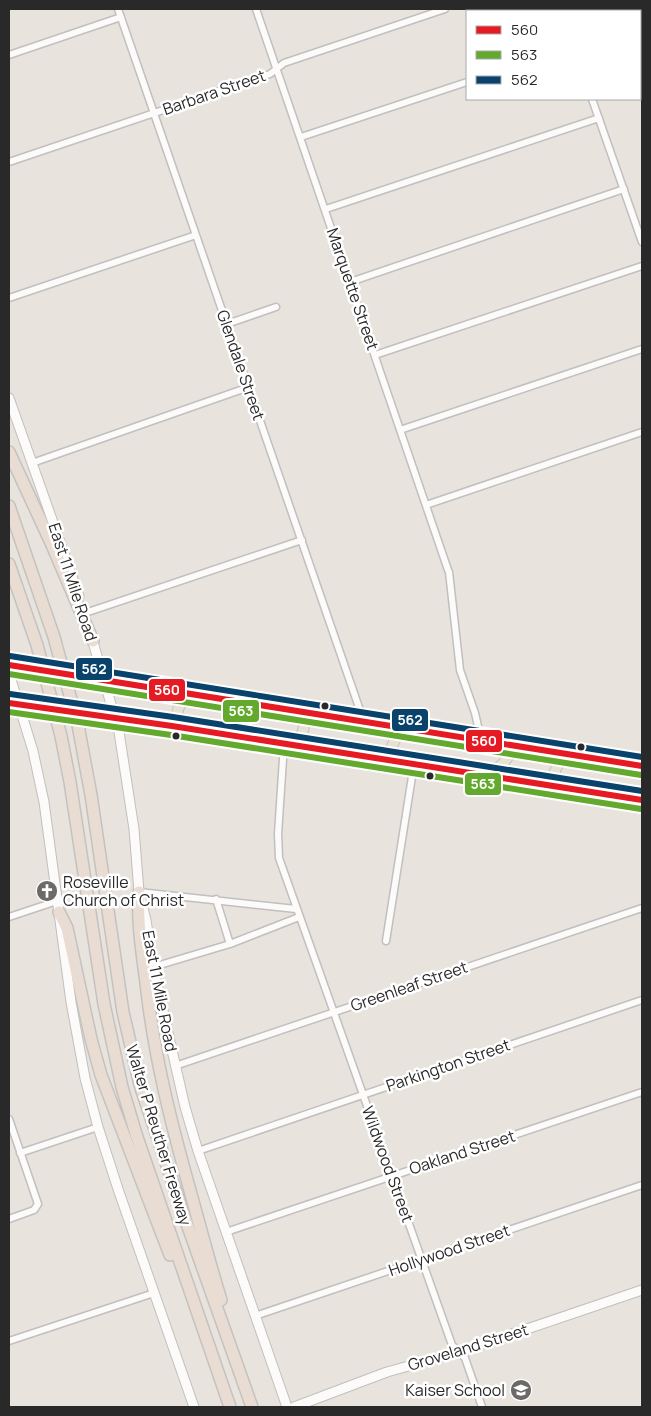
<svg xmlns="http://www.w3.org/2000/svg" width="651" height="1416" viewBox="0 0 651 1416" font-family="Manrope,sans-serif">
	<rect width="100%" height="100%" fill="#e8e3dd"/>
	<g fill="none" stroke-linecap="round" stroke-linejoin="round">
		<g stroke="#c1bfbf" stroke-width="9">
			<path id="street" d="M118,9L364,722
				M256,9L448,570
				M561,9L562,11
				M9,55L121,17
				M592,99L642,242
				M301,137L467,82
				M9,162L270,74L284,63L445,9
				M326,209L599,118
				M350,282L624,189
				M9,298L196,235
				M227,324L276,307
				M375,355L642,266
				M400,430L642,349
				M32,463L249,387
				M426,505L642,432
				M449,572L460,670L475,713L481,740
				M85,613L302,540
				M284,744L278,834L279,858L452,1345L465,1358L482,1407
				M139,892L296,909
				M216,899L230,944
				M9,917L57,901
				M386,941L414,764
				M153,967L230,944L299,917
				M175,1066L642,908
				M9,1119L38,1204L34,1210L9,1219
				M198,1151L642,1000
				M20,1153L98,1127
				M226,1232L642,1092
				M255,1316L642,1185
				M9,1341L154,1293"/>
		</g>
		<g stroke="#c1bfbf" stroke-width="11">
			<path id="secondary" d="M9,398L79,596
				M91,635L119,732L134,829L139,892L146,920L153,967L185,1107L198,1151L287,1407
				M9,673L33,751L44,802L71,1002L85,1078L98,1127L118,1189L194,1407
				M294,1407L387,1372L459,1352L642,1290"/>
		</g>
		<g stroke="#c4c2c0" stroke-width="12">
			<path id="primary" d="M9,665L26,668
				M84,677L642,766
				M9,703L37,707
				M93,715L642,800
				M182,728C173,714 178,703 191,694
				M292,745C304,735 307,726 301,712
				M393,761C389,746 394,737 406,729
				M485,775C499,768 509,762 512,745
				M554,786C552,772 557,764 567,754"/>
		</g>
		<g stroke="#c4c2c0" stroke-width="14">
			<path id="highway" d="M9,452L52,545L93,641
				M9,506L54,637L78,725L91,795L123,1012L140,1085L181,1207L252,1407
				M9,564L37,645L61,736L70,782L104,1004L122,1087L136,1134L230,1407
				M139,892C137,922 142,952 146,983C154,1056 171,1123 191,1194C201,1230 210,1265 221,1300
				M59,912L67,928L91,1039L101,1075L170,1255"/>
		</g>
		<use href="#street" stroke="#fcfbfa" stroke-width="6"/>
		<use href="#secondary" stroke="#fcfbfa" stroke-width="9"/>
		<use href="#primary" stroke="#e7e2d2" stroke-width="10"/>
		<use href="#highway" stroke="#e9dcd2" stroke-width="11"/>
		<g stroke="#c4c2c0" stroke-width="12" stroke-linecap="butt">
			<path id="primary-bridge" d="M26,668L84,677
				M37,707L93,715"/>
		</g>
		<use href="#primary-bridge" stroke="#e7e2d2" stroke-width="10"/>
		<g stroke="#fff" stroke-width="10">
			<path id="bus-1" d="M9,665L642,766
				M9,703L172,726L642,800"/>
		</g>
		<g stroke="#fff" stroke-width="10">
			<path id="bus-2" d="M9,674L641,775
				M9,712L171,735L641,809"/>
		</g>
		<g stroke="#fff" stroke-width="10">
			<path id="bus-3" d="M10,656L642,757
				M10,694L173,717L642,791"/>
		</g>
		<use href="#bus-1" stroke="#e51a23" stroke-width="6"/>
		<use href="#bus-2" stroke="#63a92d" stroke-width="6"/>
		<use href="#bus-3" stroke="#09426a" stroke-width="6"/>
	</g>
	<defs>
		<g id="church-disc" transform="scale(1.125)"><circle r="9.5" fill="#6c6a68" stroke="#fff"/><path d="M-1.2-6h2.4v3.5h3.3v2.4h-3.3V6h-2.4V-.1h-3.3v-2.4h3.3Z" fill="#fff"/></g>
		<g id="school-disc" transform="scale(1.125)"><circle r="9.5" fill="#6c6a68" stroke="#fff"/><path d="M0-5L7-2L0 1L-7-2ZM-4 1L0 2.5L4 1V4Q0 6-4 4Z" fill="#fff"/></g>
	</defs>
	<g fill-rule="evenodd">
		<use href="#church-disc" x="47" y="891"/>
		<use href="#school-disc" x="521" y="1390"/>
	</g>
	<g fill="#292929" stroke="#fff" stroke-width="2">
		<circle cx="325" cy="706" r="4.5"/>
		<circle cx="176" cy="736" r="4.5"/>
		<circle cx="581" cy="747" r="4.5"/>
		<circle cx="430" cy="776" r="4.5"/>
	</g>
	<g text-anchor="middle" stroke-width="5" stroke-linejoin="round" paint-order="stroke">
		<g font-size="16" fill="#292929" stroke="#fff">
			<text transform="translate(214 92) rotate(-19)" y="6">Barbara Street</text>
			<text transform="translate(353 289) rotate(71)" y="6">Marquette Street</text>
			<text transform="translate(241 365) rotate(71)" y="6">Glendale Street</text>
			<text transform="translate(73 582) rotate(72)" y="6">East 11 Mile Road</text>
			<text transform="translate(409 986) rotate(-19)" y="6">Greenleaf Street</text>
			<text transform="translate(160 991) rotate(79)" y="6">East 11 Mile Road</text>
			<text transform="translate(448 1065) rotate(-19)" y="6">Parkington Street</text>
			<text transform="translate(159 1135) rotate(73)" y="6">Walter P Reuther Freeway</text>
			<text transform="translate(462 1152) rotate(-18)" y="6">Oakland Street</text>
			<text transform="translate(388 1164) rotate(70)" y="6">Wildwood Street</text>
			<text transform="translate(449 1250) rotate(-19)" y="6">Hollywood Street</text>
			<text transform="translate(468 1347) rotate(-17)" y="6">Groveland Street</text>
		</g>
		<g font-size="16" fill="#292929" stroke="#fff" text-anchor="start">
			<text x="63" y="888">Roseville<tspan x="63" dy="18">Church of Christ</tspan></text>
			<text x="505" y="1396" text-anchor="end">Kaiser School</text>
		</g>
	</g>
	<g stroke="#fff" stroke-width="2">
		<rect x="75" y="657" width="38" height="24" rx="5" fill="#09426a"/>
		<rect x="148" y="678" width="38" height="24" rx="5" fill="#e51a23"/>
		<rect x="222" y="699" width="38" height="24" rx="5" fill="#63a92d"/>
		<rect x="391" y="708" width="38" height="24" rx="5" fill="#09426a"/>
		<rect x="465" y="729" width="38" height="24" rx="5" fill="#e51a23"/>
		<rect x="464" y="772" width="38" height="24" rx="5" fill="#63a92d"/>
	</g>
	<g font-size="14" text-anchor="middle" font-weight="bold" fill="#fff">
		<text x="94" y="674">562</text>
		<text x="167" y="695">560</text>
		<text x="241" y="716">563</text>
		<text x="410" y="725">562</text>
		<text x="484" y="746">560</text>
		<text x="483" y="789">563</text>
	</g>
	<rect width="651" height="1416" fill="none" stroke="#292929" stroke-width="20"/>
	<rect x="466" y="10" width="175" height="90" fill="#ffffff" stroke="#a9a9a9"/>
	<rect x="476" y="26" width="25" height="8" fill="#e51a23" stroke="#a9a9a9"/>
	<text x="511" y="35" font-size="15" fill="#292929">560</text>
	<rect x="476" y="51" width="25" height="8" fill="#63a92d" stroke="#a9a9a9"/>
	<text x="511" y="60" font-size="15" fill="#292929">563</text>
	<rect x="476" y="76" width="25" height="8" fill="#09426a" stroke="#a9a9a9"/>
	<text x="511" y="85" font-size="15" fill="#292929">562</text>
</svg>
